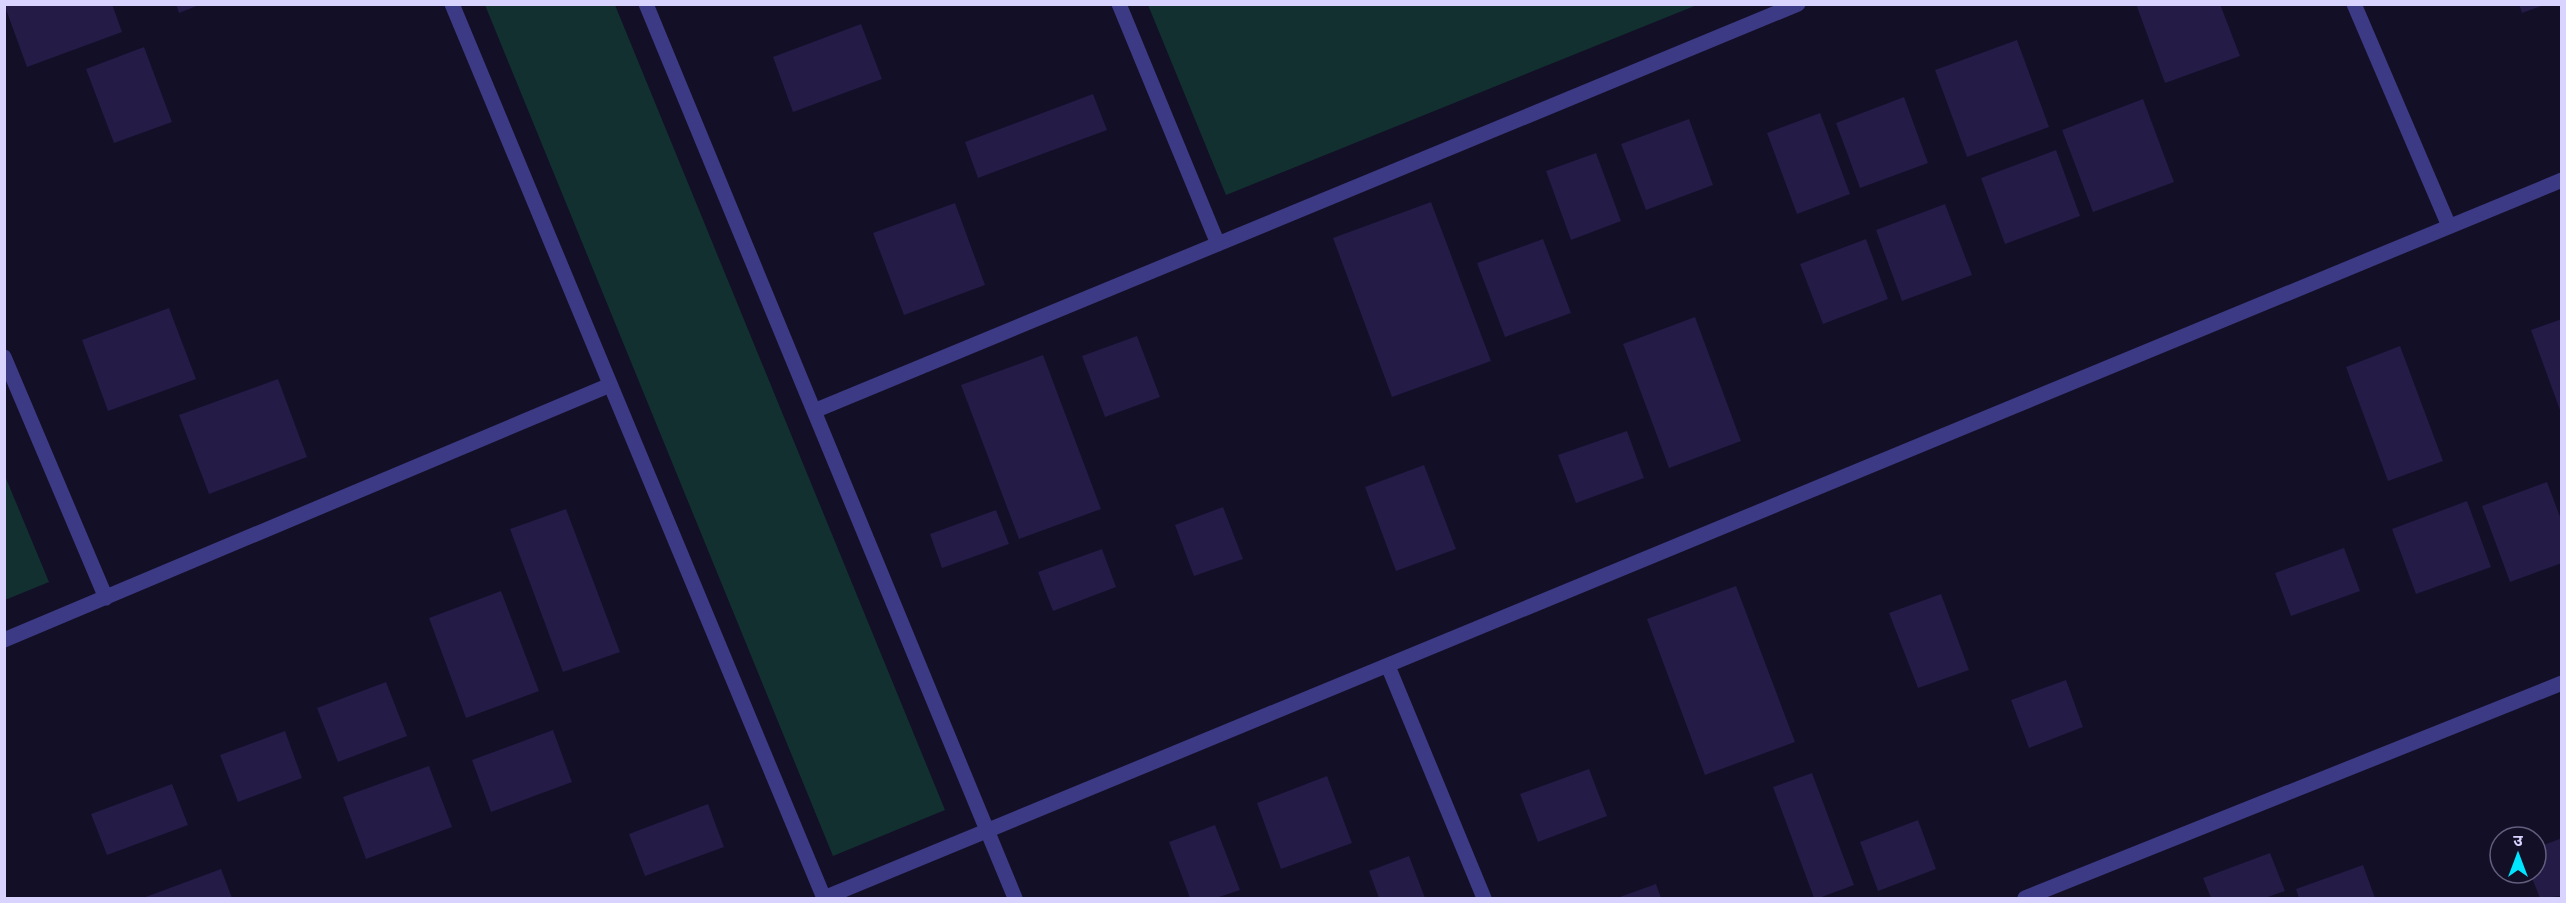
<svg xmlns="http://www.w3.org/2000/svg" width="2566" height="903" viewBox="0 0 2566 903" font-family="Inter,'Noto Sans Devanagari',sans-serif">
	<rect width="100%" height="100%" fill="#130f26"/>
	<path fill="#12302f" d="M485,5H615L945,810L833,856Z
		M1148,5H1697L1226,195Z
		M5,476L49,582L5,600H4Z"/>
	<path fill="#241b47" d="M4,4H112L122,32L27,67Z
		M176,4H199V5L179,13Z
		M2136,4H2220L2240,56L2165,83Z
		M2519,4H2544V5L2522,13Z
		M861,24L882,79L793,112L773,57Z
		M2017,40L2049,127L1967,157L1935,70Z
		M144,47L172,122L114,143L86,69Z
		M1093,94L1107,130L978,178L965,142Z
		M1904,97L1928,163L1860,188L1836,123Z
		M2143,99L2174,182L2093,212L2062,130Z
		M1820,113L1850,194L1797,214L1767,133Z
		M1689,119L1713,185L1646,210L1621,144Z
		M2056,150L2080,216L2005,244L1981,178Z
		M1596,153L1621,221L1571,240L1546,171Z
		M1431,202L1491,361L1392,397L1333,238Z
		M955,203L985,285L904,315L873,233Z
		M1945,204L1972,275L1902,301L1876,230Z
		M1543,239L1571,313L1505,337L1477,263Z
		M1866,239L1888,299L1823,324L1800,264Z
		M169,308L196,379L108,411L82,340Z
		M1695,317L1741,441L1669,468L1623,344Z
		M2562,319V413H2561L2531,330Z
		M1137,336L1160,397L1105,417L1082,356Z
		M2400,346L2443,461L2388,481L2346,367Z
		M1043,355L1101,509L1019,539L961,385Z
		M278,379L307,457L209,494L179,415Z
		M1627,431L1644,478L1576,503L1558,455Z
		M1424,465L1456,549L1396,571L1365,487Z
		M2547,482L2562,522V563L2510,582L2482,506Z
		M2467,501L2491,567L2416,594L2392,529Z
		M1223,507L1243,559L1194,576L1175,525Z
		M566,509L620,652L563,672L510,529Z
		M996,510L1009,544L942,568L930,534Z
		M2344,548L2360,591L2291,616L2275,573Z
		M1102,549L1116,587L1053,611L1038,572Z
		M1736,586L1795,742L1705,775L1647,619Z
		M501,591L539,691L466,718L429,618Z
		M1941,594L1969,670L1918,688L1889,613Z
		M2066,680L2083,727L2029,748L2011,700Z
		M386,682L407,736L338,762L317,708Z
		M553,730L572,782L491,812L472,760Z
		M285,731L302,778L238,802L220,755Z
		M429,766L452,827L366,859L343,797Z
		M1589,769L1607,816L1538,842L1520,794Z
		M1812,773L1854,885L1819,898H1814L1773,787Z
		M1327,776L1352,843L1281,869L1257,803Z
		M172,784L188,825L107,855L91,814Z
		M708,804L724,847L645,876L629,834Z
		M1918,820L1936,869L1878,891L1860,842Z
		M1215,825L1240,890L1216,898H1190L1169,842Z
		M2562,838V896L2540,898L2530,873H2536V848Z
		M2270,853L2285,891L2265,898H2211L2203,878Z
		M1409,856L1425,898H1379L1369,871Z
		M2363,865L2375,898H2299L2296,889Z
		M221,869L232,898H143Z
		M1656,884L1661,898H1617Z"/>
	<g fill="none" stroke-linecap="round" stroke-linejoin="round">
		<path stroke="#3d3a85" stroke-width="15" d="M452,4L824,898
			M646,4L1015,898
			M1119,4L1218,244
			M2354,4L2449,226
			M4,357L106,598
			M814,411L1798,4
			M4,640L610,385
			M1388,666L1484,898
			M824,898L2562,180
			M2025,898L2562,683"/>
	</g>
	<rect width="2566" height="903" fill="none" stroke="#d9d4ff" stroke-width="12"/>
	<g transform="translate(2518 855)"><circle r="28" fill="#130f26" stroke="#625e7d" stroke-width="1.5"/>
	<path d="M0-4.5L10 22L0 15L-10 22Z" fill="#00e5ff"/>
	<text y="-9" font-size="16" font-weight="bold" text-anchor="middle" fill="#d9d4ff">उ</text>
	</g>
</svg>
